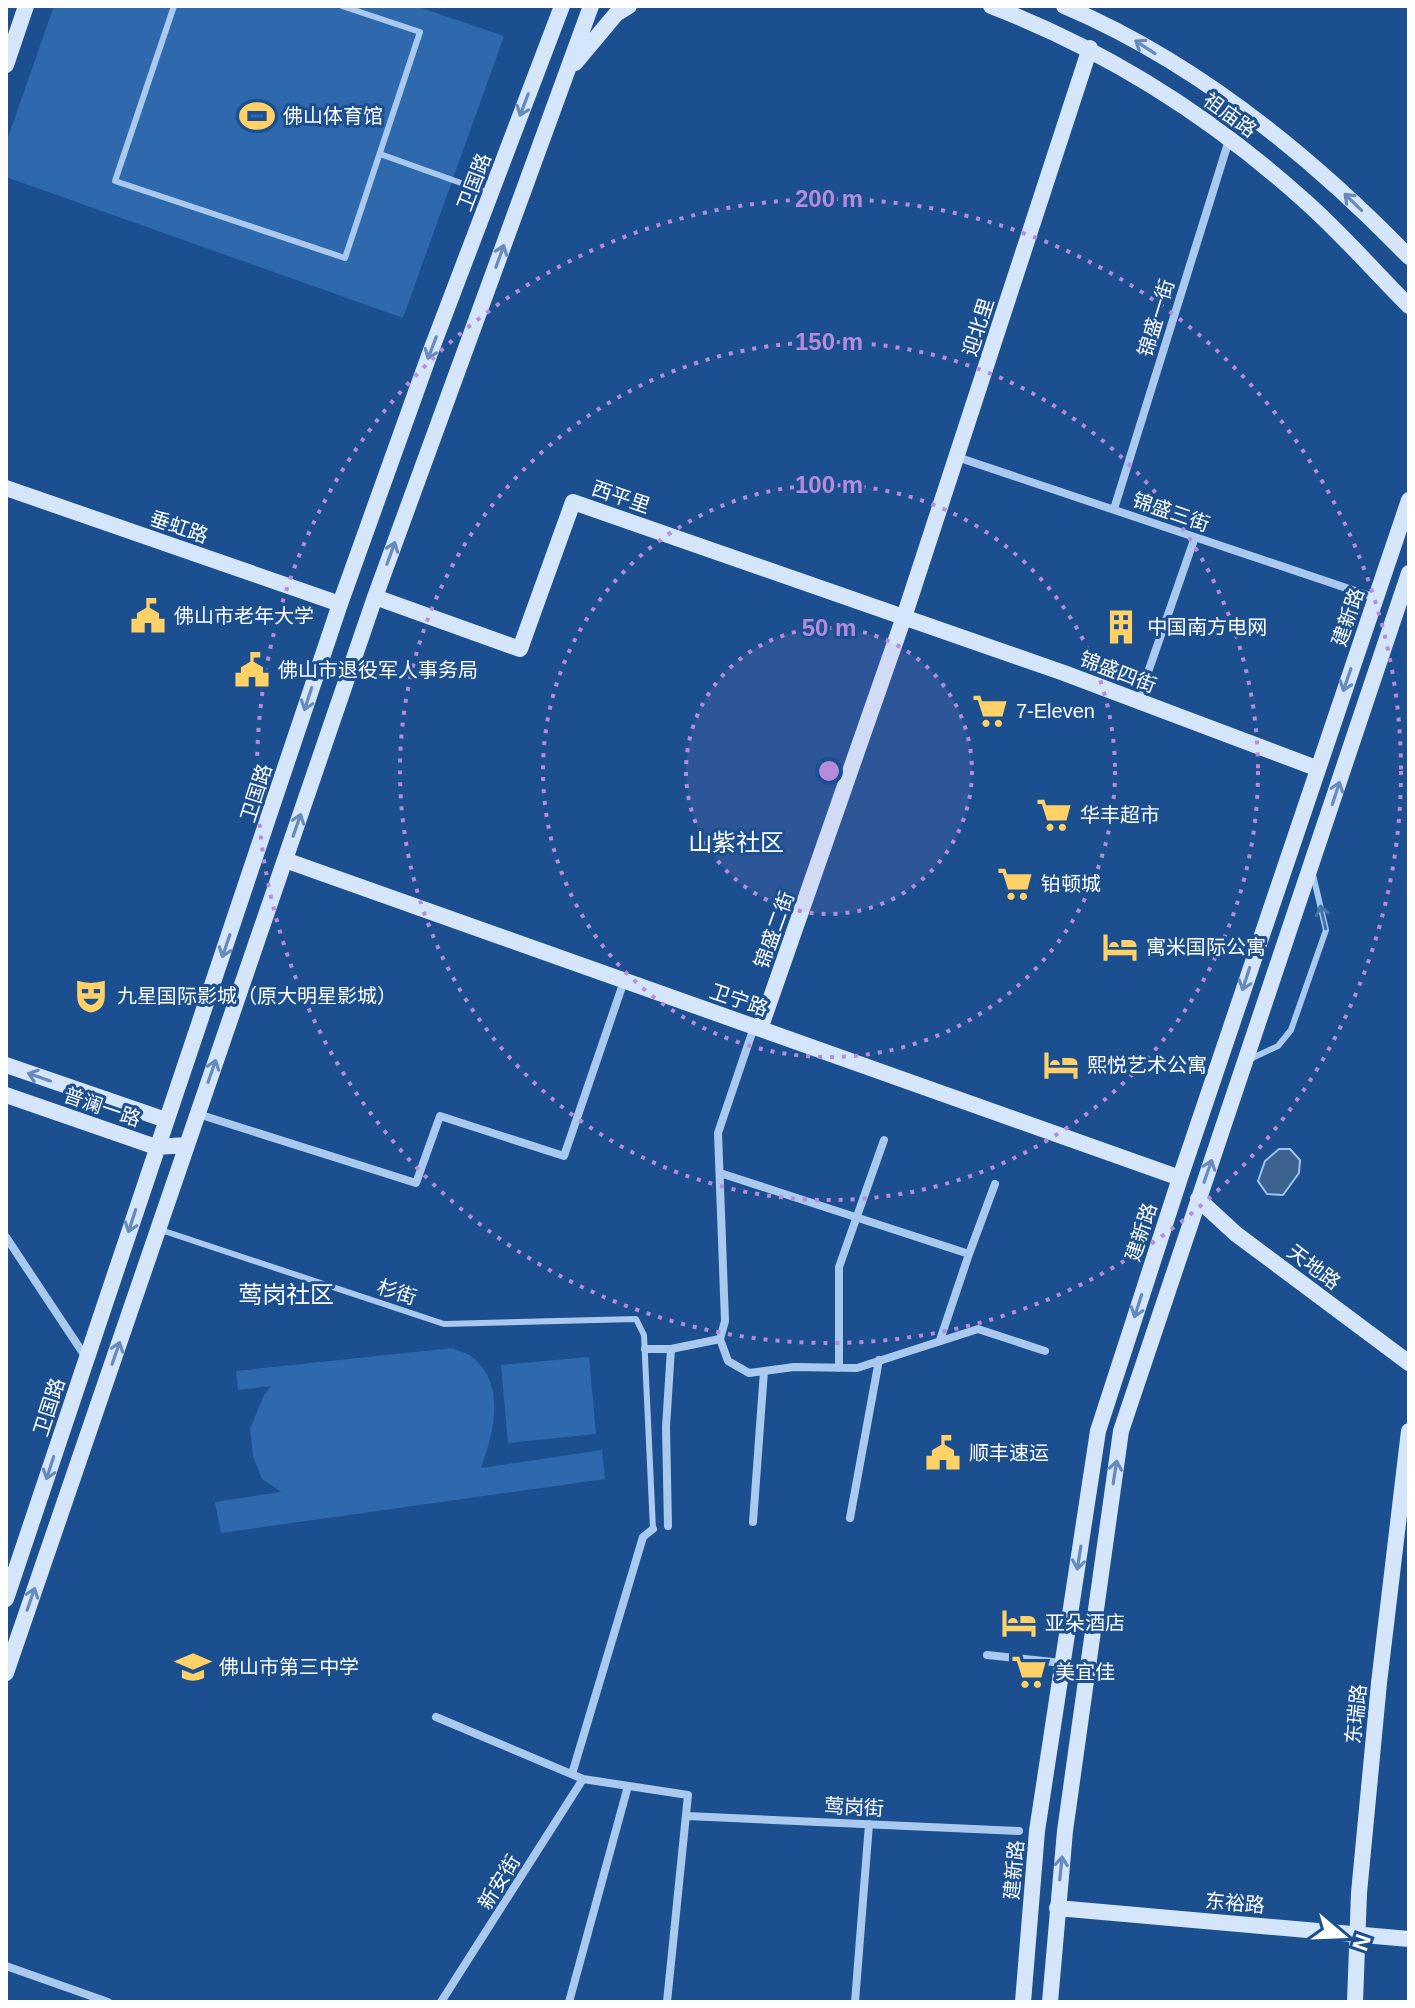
<svg xmlns="http://www.w3.org/2000/svg" width="1415" height="2008" viewBox="0 0 1415 2008" font-family="Arial,'Noto Sans SC',sans-serif">
	<rect width="100%" height="100%" fill="#1b4f8f"/>
	<path fill="#2e69ad" d="M54,6H416L504,36L403,318L6,177V143Z
		M453,1348C460,1352 471,1354 476,1360C506,1390 493,1434 481,1468L602,1450L605,1479L221,1533L215,1502L281,1492L262,1479L253,1456L250,1429L264,1395L271,1386L238,1390L236,1371Z
		M589,1357L596,1434L508,1443L501,1365Z"/>
	<path fill="#3c6290" stroke="#9cc4f0" stroke-width="2" d="M1279,1149H1290L1300,1160L1299,1173L1283,1195L1267,1194L1258,1181L1265,1161Z"/>
	<g fill="none" stroke-linecap="round" stroke-linejoin="round">
		<path stroke="#a9c9ee" stroke-width="6" d="M174,6L115,181L345,258L420,32L342,6
			M380,154L489,193
			M1248,1060L1278,1046L1291,1030L1326,930L1313,875
			M158,1229L444,1324L636,1319L644,1335L653,1529"/>
		<path stroke="#a9c9ee" stroke-width="8" d="M957,457L1376,598
			M1114,509L1229,140
			M1138,701L1195,537
			M198,1114L416,1183L440,1116L564,1156L624,981
			M720,1173L969,1254L940,1340
			M6,1237L85,1356
			M969,1254L995,1184
			M720,1339L728,1361L749,1373L794,1367L857,1368L978,1329L1045,1351
			M645,1349H671L720,1339L725,1321L718,1133L754,1027
			M839,1368V1267L884,1140
			M850,1518L879,1360
			M753,1522L764,1371
			M668,1526L666,1427L671,1349
			M987,1655L1062,1663
			M436,1717L583,1779L688,1795L667,2002
			M572,1774L643,1537L653,1529
			M687,1816L1019,1831
			M6,1966L108,2002
			M441,2002L583,1779
			M569,2002L628,1786
			M855,2002L869,1824"/>
		<path stroke="#d6e6fa" stroke-width="16" d="M991,6C1108,51 1213,118 1306,202C1342,234 1375,272 1409,306
			M1064,6C1194,61 1311,156 1409,257
			M575,63L616,14L629,6
			M6,65L26,6
			M6,488L340,604
			M375,597L520,649L573,502L1064,673L1316,768
			M285,860L1180,1178
			M760,1029L904,617L1090,48
			M6,1065L166,1120
			M6,1095L156,1147L187,1145
			M1198,1199L1236,1234L1409,1363
			M6,1599L340,604L430,353L562,6
			M6,1673L375,597L591,6
			M1057,1908L1409,1939
			M1023,2002L1037,1831L1098,1431L1180,1178L1409,500
			M1050,2002L1065,1831L1121,1431L1409,573
			M1355,2002L1359,1893L1379,1683L1409,1431"/>
	</g>
	<defs><path id="oneway-shaft" d="M-6 0H5M1.5-3L5.5 0L1.5 3" fill="none" stroke-width="1.6" stroke-linecap="round" stroke-linejoin="round" transform="scale(2)"/></defs>
	<g stroke="#668bba">
		<use href="#oneway-shaft" transform="translate(1145 47) rotate(-147)"/>
		<use href="#oneway-shaft" transform="translate(524 105) rotate(111)"/>
		<use href="#oneway-shaft" transform="translate(1353 202) rotate(-136)"/>
		<use href="#oneway-shaft" transform="translate(500 256) rotate(-70)"/>
		<use href="#oneway-shaft" transform="translate(432 348) rotate(111)"/>
		<use href="#oneway-shaft" transform="translate(391 553) rotate(-70)"/>
		<use href="#oneway-shaft" transform="translate(1347 680) rotate(109)"/>
		<use href="#oneway-shaft" transform="translate(308 699) rotate(108)"/>
		<use href="#oneway-shaft" transform="translate(1336 793) rotate(-72)"/>
		<use href="#oneway-shaft" transform="translate(297 825) rotate(-71)"/>
		<use href="#oneway-shaft" transform="translate(226 946) rotate(109)"/>
		<use href="#oneway-shaft" transform="translate(1246 979) rotate(108)"/>
		<use href="#oneway-shaft" transform="translate(212 1071) rotate(-71)"/>
		<use href="#oneway-shaft" transform="translate(39 1077) rotate(-161)"/>
		<use href="#oneway-shaft" transform="translate(1208 1171) rotate(-71)"/>
		<use href="#oneway-shaft" transform="translate(132 1221) rotate(108)"/>
		<use href="#oneway-shaft" transform="translate(1138 1306) rotate(108)"/>
		<use href="#oneway-shaft" transform="translate(116 1353) rotate(-71)"/>
		<use href="#oneway-shaft" transform="translate(50 1468) rotate(108)"/>
		<use href="#oneway-shaft" transform="translate(1115 1472) rotate(-81)"/>
		<use href="#oneway-shaft" transform="translate(1079 1558) rotate(99)"/>
		<use href="#oneway-shaft" transform="translate(31 1599) rotate(-71)"/>
		<use href="#oneway-shaft" transform="translate(1061 1868) rotate(-84)"/>
	</g>
	<use stroke="#4674ac" href="#oneway-shaft" transform="translate(1323 917) rotate(-103)"/>
	<circle cx="829" cy="771" r="143" fill="#b68bdc" fill-opacity=".12"/>
	<g fill="none" stroke="#b68bdc" stroke-width="4" stroke-dasharray="4 8">
		<circle cx="829" cy="771" r="143"/>
		<circle cx="829" cy="771" r="286"/>
		<circle cx="829" cy="771" r="429"/>
		<circle cx="829" cy="771" r="572"/>
	</g>
	<defs>
		<g id="stadium-bare" transform="scale(2.76)"><path d="M0-5a6.5 5 0 1 0 0 10a6.5 5 0 1 0 0-10ZM-3.5-1.8h7v3.6h-7Z" fill="#ffd166" stroke="#1b4f8f" stroke-width="2.5" paint-order="stroke"/></g>
		<g id="civic-bare" transform="scale(2.76)"><path d="M-.6-6.5H3V-4.5H.6V-3L4-1V1h2V6H-6V1h2V-1L-.6-3ZM-1.2 2.5V6h2.4V2.5Z" fill="#ffd166" stroke="#1b4f8f" stroke-width="2.5" paint-order="stroke"/></g>
		<g id="building-bare" transform="scale(2.76)"><path d="M-4-6H4V6H1V3H-1V6H-4ZM-2.5-4.3h1.7v1.8h-1.7ZM.8-4.3h1.7v1.8H.8ZM-2.5-1h1.7V.8h-1.7ZM.8-1h1.7V.8H.8Z" fill="#ffd166" stroke="#1b4f8f" stroke-width="2.5" paint-order="stroke"/></g>
		<g id="supermarket-bare" transform="scale(2.76)"><path d="M-6-5.5h2.5l.6 2H6L4.5 2H-2.5L-4.4-4H-6ZM-1.5 3.2a1.3 1.3 0 1 0 .1 0ZM3 3.2a1.3 1.3 0 1 0 .1 0Z" fill="#ffd166" stroke="#1b4f8f" stroke-width="2.5" paint-order="stroke"/></g>
		<g id="hotel-bare" transform="scale(2.76)"><path d="M-6-4.5h1.5V1H6V5H4.5V3h-9V5H-6ZM-4 0a1.8 1.8 0 1 1 3.6 0ZM.5 0V-2.5h3Q6-2.5 6 0Z" fill="#ffd166" stroke="#1b4f8f" stroke-width="2.5" paint-order="stroke"/></g>
		<g id="theatre-bare" transform="scale(2.76)"><path d="M-5-5.5Q0-4 5-5.5V0Q5 5 0 6Q-5 5-5 0ZM-3.3-2.5H-1v1.5H-3.3ZM1-2.5H3.3v1.5H1ZM-2.8 1Q0 5.5 2.8 1Z" fill="#ffd166" stroke="#1b4f8f" stroke-width="2.5" paint-order="stroke"/></g>
		<g id="school-bare" transform="scale(2.76)"><path d="M0-5L7-2L0 1L-7-2ZM-4 1L0 2.5L4 1V4Q0 6-4 4Z" fill="#ffd166" stroke="#1b4f8f" stroke-width="2.5" paint-order="stroke"/></g>
	</defs>
	<g fill-rule="evenodd">
		<use href="#stadium-bare" x="257" y="116"/>
		<use href="#civic-bare" x="148" y="616"/>
		<use href="#building-bare" x="1121" y="627"/>
		<use href="#civic-bare" x="252" y="670"/>
		<use href="#supermarket-bare" x="990" y="711"/>
		<use href="#supermarket-bare" x="1054" y="815"/>
		<use href="#supermarket-bare" x="1015" y="884"/>
		<use href="#hotel-bare" x="1120" y="947"/>
		<use href="#theatre-bare" x="91" y="996"/>
		<use href="#hotel-bare" x="1061" y="1065"/>
		<use href="#civic-bare" x="943" y="1453"/>
		<use href="#hotel-bare" x="1019" y="1623"/>
		<use href="#school-bare" x="193" y="1667"/>
		<use href="#supermarket-bare" x="1029" y="1672"/>
	</g>
	<g text-anchor="middle" stroke-width="6" stroke-linejoin="round" paint-order="stroke">
		<g font-size="20" fill="#fff" stroke="#1b4f8f">
			<text transform="translate(1230 115) rotate(36)" y="7">祖庙路</text>
			<text transform="translate(474 182) rotate(-69)" y="7">卫国路</text>
			<text transform="translate(1156 318) rotate(-73)" y="7">锦盛一街</text>
			<text transform="translate(978 327) rotate(-72)" y="7">迎北里</text>
			<text transform="translate(621 497) rotate(19)" y="7">西平里</text>
			<text transform="translate(1171 512) rotate(19)" y="7">锦盛三街</text>
			<text transform="translate(179 527) rotate(19)" y="7">垂虹路</text>
			<text transform="translate(1348 617) rotate(-71)" y="7">建新路</text>
			<text transform="translate(1118 672) rotate(21)" y="7">锦盛四街</text>
			<text transform="translate(256 793) rotate(-72)" y="7">卫国路</text>
			<text transform="translate(774 930) rotate(-70)" y="7">锦盛二街</text>
			<text transform="translate(739 1000) rotate(19)" y="7">卫宁路</text>
			<text transform="translate(102 1107) rotate(19)" y="7">普澜一路</text>
			<text transform="translate(1141 1232) rotate(-72)" y="7">建新路</text>
			<text transform="translate(1314 1267) rotate(37)" y="7">天地路</text>
			<text transform="translate(397 1292) rotate(18)" y="7">杉街</text>
			<text transform="translate(49 1407) rotate(-72)" y="7">卫国路</text>
			<text transform="translate(1356 1714) rotate(-84)" y="7">东瑞路</text>
			<text transform="translate(854 1807) rotate(3)" y="7">莺岗街</text>
			<text transform="translate(1014 1870) rotate(-85)" y="7">建新路</text>
			<text transform="translate(499 1882) rotate(-58)" y="7">新安街</text>
			<text transform="translate(1235 1903) rotate(5)" y="7">东裕路</text>
		</g>
		<g font-size="20" fill="#fff" stroke="#1b4f8f" text-anchor="start">
			<text x="283" y="123">佛山体育馆</text>
			<text x="174" y="623">佛山市老年大学</text>
			<text x="1147" y="634">中国南方电网</text>
			<text x="278" y="677">佛山市退役军人事务局</text>
			<text x="1016" y="718">7-Eleven</text>
			<text x="1080" y="822">华丰超市</text>
			<text x="1041" y="891">铂顿城</text>
			<text x="1146" y="954">寓米国际公寓</text>
			<text x="117" y="1003">九星国际影城（原大明星影城）</text>
			<text x="1087" y="1072">熙悦艺术公寓</text>
			<text x="969" y="1460">顺丰速运</text>
			<text x="1045" y="1630">亚朵酒店</text>
			<text x="219" y="1674">佛山市第三中学</text>
			<text x="1055" y="1679">美宜佳</text>
		</g>
		<g font-size="24" fill="#fff" stroke="#1b4f8f">
			<text x="736" y="851">山紫社区</text>
			<text x="286" y="1303">莺岗社区</text>
		</g>
	</g>
	<circle cx="829" cy="771" r="12" fill="#b68bdc" stroke="#1b4f8f" stroke-width="4"/>
	<g font-size="24" text-anchor="middle" font-weight="bold" fill="#b68bdc" stroke="#1b4f8f" stroke-width="6" stroke-linejoin="round" paint-order="stroke">
		<text x="829" y="207">200 m</text>
		<text x="829" y="350">150 m</text>
		<text x="829" y="493">100 m</text>
		<text x="829" y="636">50 m</text>
	</g>
	<rect width="1415" height="2008" fill="none" stroke="#ffffff" stroke-width="16"/>
	<g transform="translate(1343 1936) rotate(109)" stroke="#1b4f8f" stroke-width="6" paint-order="stroke">
	<path d="M0-6L14 30L0 20L-14 30Z" fill="#ffffff"/>
	<text y="-12" font-size="22" font-weight="bold" text-anchor="middle" fill="#ffffff">N</text>
	</g>
</svg>
